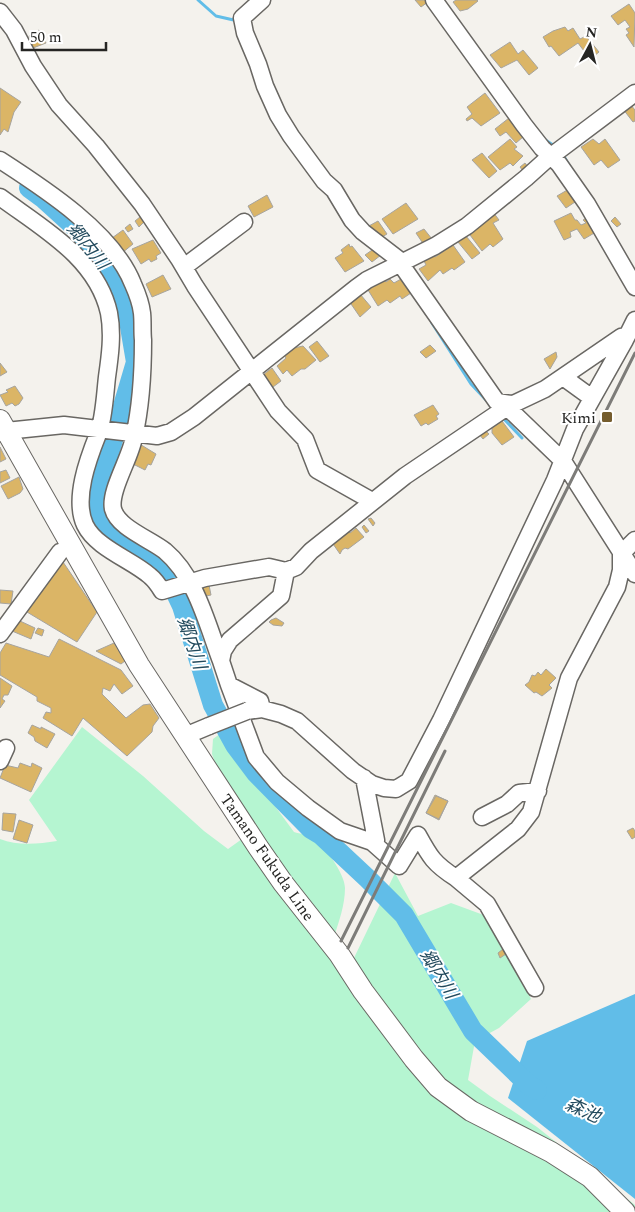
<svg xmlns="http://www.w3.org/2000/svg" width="635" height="1212" viewBox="0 0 635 1212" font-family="Spectral,'Noto Sans JP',serif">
	<rect width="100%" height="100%" fill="#f4f2ed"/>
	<path fill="#b5f5d1" d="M82,727L143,776L204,831L228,849L242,839L212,754L213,739L221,733L294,832C300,834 308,834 313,837C324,845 345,874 345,888C345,905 339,921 334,937L353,960L395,873L418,916L451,903L489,917L531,999L499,1028L475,1041L468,1080L490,1096L537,1127L635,1205V1212H0V839C18,846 38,844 57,841L29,800Z"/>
	<path fill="#61bde8" d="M635,994V1199L508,1098L527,1041Z"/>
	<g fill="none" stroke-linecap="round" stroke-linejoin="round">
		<path stroke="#61bde8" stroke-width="3" d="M198,0L216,16L238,21
			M544,139L556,147
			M562,153L570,167
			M432,323L471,384L487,401
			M503,418L522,438"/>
		<path stroke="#61bde8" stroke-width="20" d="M29,188L44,199L76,228L106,265L117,283L128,315L136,362L100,484L98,510L111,532L151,561L172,585L182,606L213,705L235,745L256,773L311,829L321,835L367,878L404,915L473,1031L531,1087L537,1090"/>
	</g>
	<path fill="#dbb566" stroke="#a6a49f" d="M415,0H427L428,2L421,7Z
		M456,0H477L478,1L468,9L460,11L453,2Z
		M629,4L635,13L634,47L626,35L629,33L626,29L630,27L625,20L618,25L611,16Z
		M565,27L568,31L573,28L580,39L586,36L599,52L589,60L582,54L584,51L578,43L559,56L551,46L549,47L543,37L553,31Z
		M39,30L46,43L33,48L29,36Z
		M510,42L518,54L523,50L538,68L529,75L517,60L501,68L490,55Z
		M0,88L21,102L14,112L8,132L4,129L0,135Z
		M485,93L500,113L481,126L472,118L467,121L466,119L472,114L467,107Z
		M630,104L635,110V121L633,122L623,109Z
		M509,118L523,137L516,143L506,132L500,136L495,129Z
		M510,139L517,147L514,149L523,156L513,166L510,163L500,170L488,157Z
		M593,139L599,144L605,139L620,160L608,168L601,160L594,165L581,147Z
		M482,153L497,171L489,178L472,160Z
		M525,163L528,167L523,171L520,167Z
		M569,189L578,200L566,208L557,196Z
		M267,195L273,207L254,217L248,206Z
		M406,203L418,219L393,234L382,219Z
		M493,212L499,220L493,223L503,239L493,247L490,244L482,251L467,231Z
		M571,213L575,220H577L581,225L586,223L583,220L588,217L596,232L584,239L577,229L570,232L571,237L564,240L554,221Z
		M140,217L145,221L139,227L135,221Z
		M615,217L621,224L617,227L611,221Z
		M378,221L387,234L377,240L367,227Z
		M130,224L133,229L128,232L125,228Z
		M424,229L432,239L424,245L416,233Z
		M123,230L133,244L122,253L112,238Z
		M466,236L480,253L472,259L458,242Z
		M153,240L161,253L156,256L157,259L151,262L149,259L141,264L132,249Z
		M349,244L350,247L352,246L364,261L345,272L335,258L343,253L341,250Z
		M453,245L465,262L454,270L452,268L443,274L440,270L428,281L419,269L426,265L424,261L430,256L432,255L435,257Z
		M375,248L381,255L372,262L365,255Z
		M163,275L171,289L152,297L146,284Z
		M384,279L386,282L390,279L394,283L401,279L411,293L402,299L400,296L390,303L387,300L378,306L368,290Z
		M360,294L371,307L360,317L349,301Z
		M317,341L329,356L320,362L309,347Z
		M430,345L436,351L426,358L420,352Z
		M303,346L316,360L305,369H301L292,376L287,370L283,374L277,366L286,358L284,355L294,348Z
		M556,352L557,357L550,369L544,359Z
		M0,363L7,372L0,376Z
		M272,368L281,381L269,390L260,377Z
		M15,386L23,398L19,404L15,406L12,403L6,406L0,395L8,392L6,390Z
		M433,405L439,414L436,416L438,419L428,425L426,423L421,426L414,415Z
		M502,421L514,437L502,445L492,433V428Z
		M486,431L489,434L483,439L479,434Z
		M138,443L156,454L151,465L148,464L145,470L131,463Z
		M0,447L6,459L0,462Z
		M6,470L10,478L0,483V472Z
		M19,477L23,489L20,493L8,499L1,486Z
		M371,518L375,523L373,526L368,519Z
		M364,525L369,531L366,533L362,527Z
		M356,528L364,537L348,549L345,548L342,550L340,554L331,541L347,529L350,533Z
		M63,562L97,612L77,642L27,612Z
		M208,580L211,595L201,597L198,582Z
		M0,590L13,591L11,604L0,603Z
		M276,618L284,623L282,626L273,625L269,622L271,620Z
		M15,621H20L35,628L31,639L12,631Z
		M38,628L44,630L42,636L35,633Z
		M59,639L121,670L133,686L122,694L114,684L110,691L103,688L102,694L126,718L143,705L150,704L159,718L153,726L152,732L127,756L83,718L72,736L43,718L46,712L51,713V708L37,701V697L0,675V653L6,643L49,657Z
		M114,643L125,661L121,664L96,651Z
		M546,669L556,678L549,685L552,688L542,696L536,692L534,693L525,685L529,682L532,675L535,676L538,672L541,675Z
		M0,678L12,686L8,695H4L2,699L5,701L0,708Z
		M32,725L41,729V727L55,734L47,748L35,741L34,737L28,733Z
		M20,763L31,767L32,763L42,768L31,792L0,778L5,765L18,768Z
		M435,795L448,801L439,820L426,813Z
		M436,796L448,801L439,819L426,813Z
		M3,813L16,814L13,832L2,830Z
		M19,820L33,825L27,843L13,839Z
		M633,828L635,831V837L632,839L627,831Z
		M503,949L506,954L500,958L498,953Z"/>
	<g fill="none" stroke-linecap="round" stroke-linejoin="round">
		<g stroke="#696763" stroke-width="19">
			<path id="minor" d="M262,0L242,18L245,33L258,64L265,86L278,115L291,136L324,181L334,190L352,220L363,232L402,262
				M434,0L524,125L542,148L559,164L587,204L635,287
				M0,12L14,30L33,66L59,105L96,146L142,204L179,259L195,286L278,411L305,439L317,470L372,501
				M0,160C45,189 113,233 133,284C137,293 141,304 142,313C143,322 142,331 143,340C143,372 141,406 134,437C131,457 109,491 113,509C118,528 150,539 165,551C196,577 207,624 221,661
				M0,197C42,228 97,258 109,313C113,334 110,356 107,377C105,394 104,419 98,434C88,459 73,499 85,525C96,548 132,560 150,576C155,580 159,586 162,591L205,578L269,567L286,571L296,567L311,551L405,476L507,407L545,389L621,337L625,340L575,429L555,480L441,720L409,781L396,789L384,788L372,784L353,771L297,721L281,714L262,709L247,711
				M400,263L497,402L512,404
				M184,267L244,222
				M625,340L635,320
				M563,377L592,398
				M507,407L563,461L635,574
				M0,433L6,431L64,425L157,436L171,432L194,417L356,288L367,280L435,246L467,226L526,178L546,160L635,93
				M0,634L60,552
				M229,685L256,757L277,782L308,808L340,831L372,842L376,840L364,778
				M262,709L260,701L229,685L221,661L223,651L230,640L281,596L286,571
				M185,736L209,726
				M0,761L6,748
				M482,817L507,804L519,793L538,791
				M372,842L399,866L418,835C430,857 434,864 456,878
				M535,988L487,904L456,878L518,829L531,812L569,678L617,587L621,570V554L635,540"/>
		</g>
		<g stroke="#696763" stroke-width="22">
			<path id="major" d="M0,420L139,665L258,847L283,883L339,954L363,991L414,1059L438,1087L471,1111L551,1152L590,1177L625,1212"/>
		</g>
		<use href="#minor" stroke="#fff" stroke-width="16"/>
		<use href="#major" stroke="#fff" stroke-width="20"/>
		<path stroke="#7d7c79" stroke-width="3" d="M341,941L635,353
			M348,948L445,751"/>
		<g stroke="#696763" stroke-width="19" stroke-linecap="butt">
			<path id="minor-bridge" d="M209,726L247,711"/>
		</g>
		<use href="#minor-bridge" stroke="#fff" stroke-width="16"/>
	</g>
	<rect fill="#755d2e" stroke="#fff" stroke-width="2" x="601" y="411" width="12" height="12" rx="2.5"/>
	<g text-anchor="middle" stroke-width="4" stroke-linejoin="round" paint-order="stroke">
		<g font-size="16" fill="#252523" stroke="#fff" text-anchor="end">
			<text x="596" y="423">Kimi</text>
		</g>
		<g font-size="16" fill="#252523" stroke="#fff">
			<text transform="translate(268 857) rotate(55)" y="6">Tamano Fukuda Line</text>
		</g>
		<g font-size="18" font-style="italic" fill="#224a5d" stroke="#fff">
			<text transform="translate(88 246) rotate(51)" y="6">郷内川</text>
			<text transform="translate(192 643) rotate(71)" y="6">郷内川</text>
			<text transform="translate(439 974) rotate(59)" y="6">郷内川</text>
			<text transform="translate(583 1110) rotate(24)" y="6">森池</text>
		</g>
	</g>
	<g transform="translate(590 45) rotate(7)" stroke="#ffffff" stroke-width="4" paint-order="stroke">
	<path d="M0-4L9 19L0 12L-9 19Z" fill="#252523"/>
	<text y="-8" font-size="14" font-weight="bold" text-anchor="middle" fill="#252523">N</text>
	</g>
	<path d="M22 42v8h84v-8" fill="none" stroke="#252523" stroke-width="2.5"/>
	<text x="30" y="42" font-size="15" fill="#252523" stroke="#ffffff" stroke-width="4" paint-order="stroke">50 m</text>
</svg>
